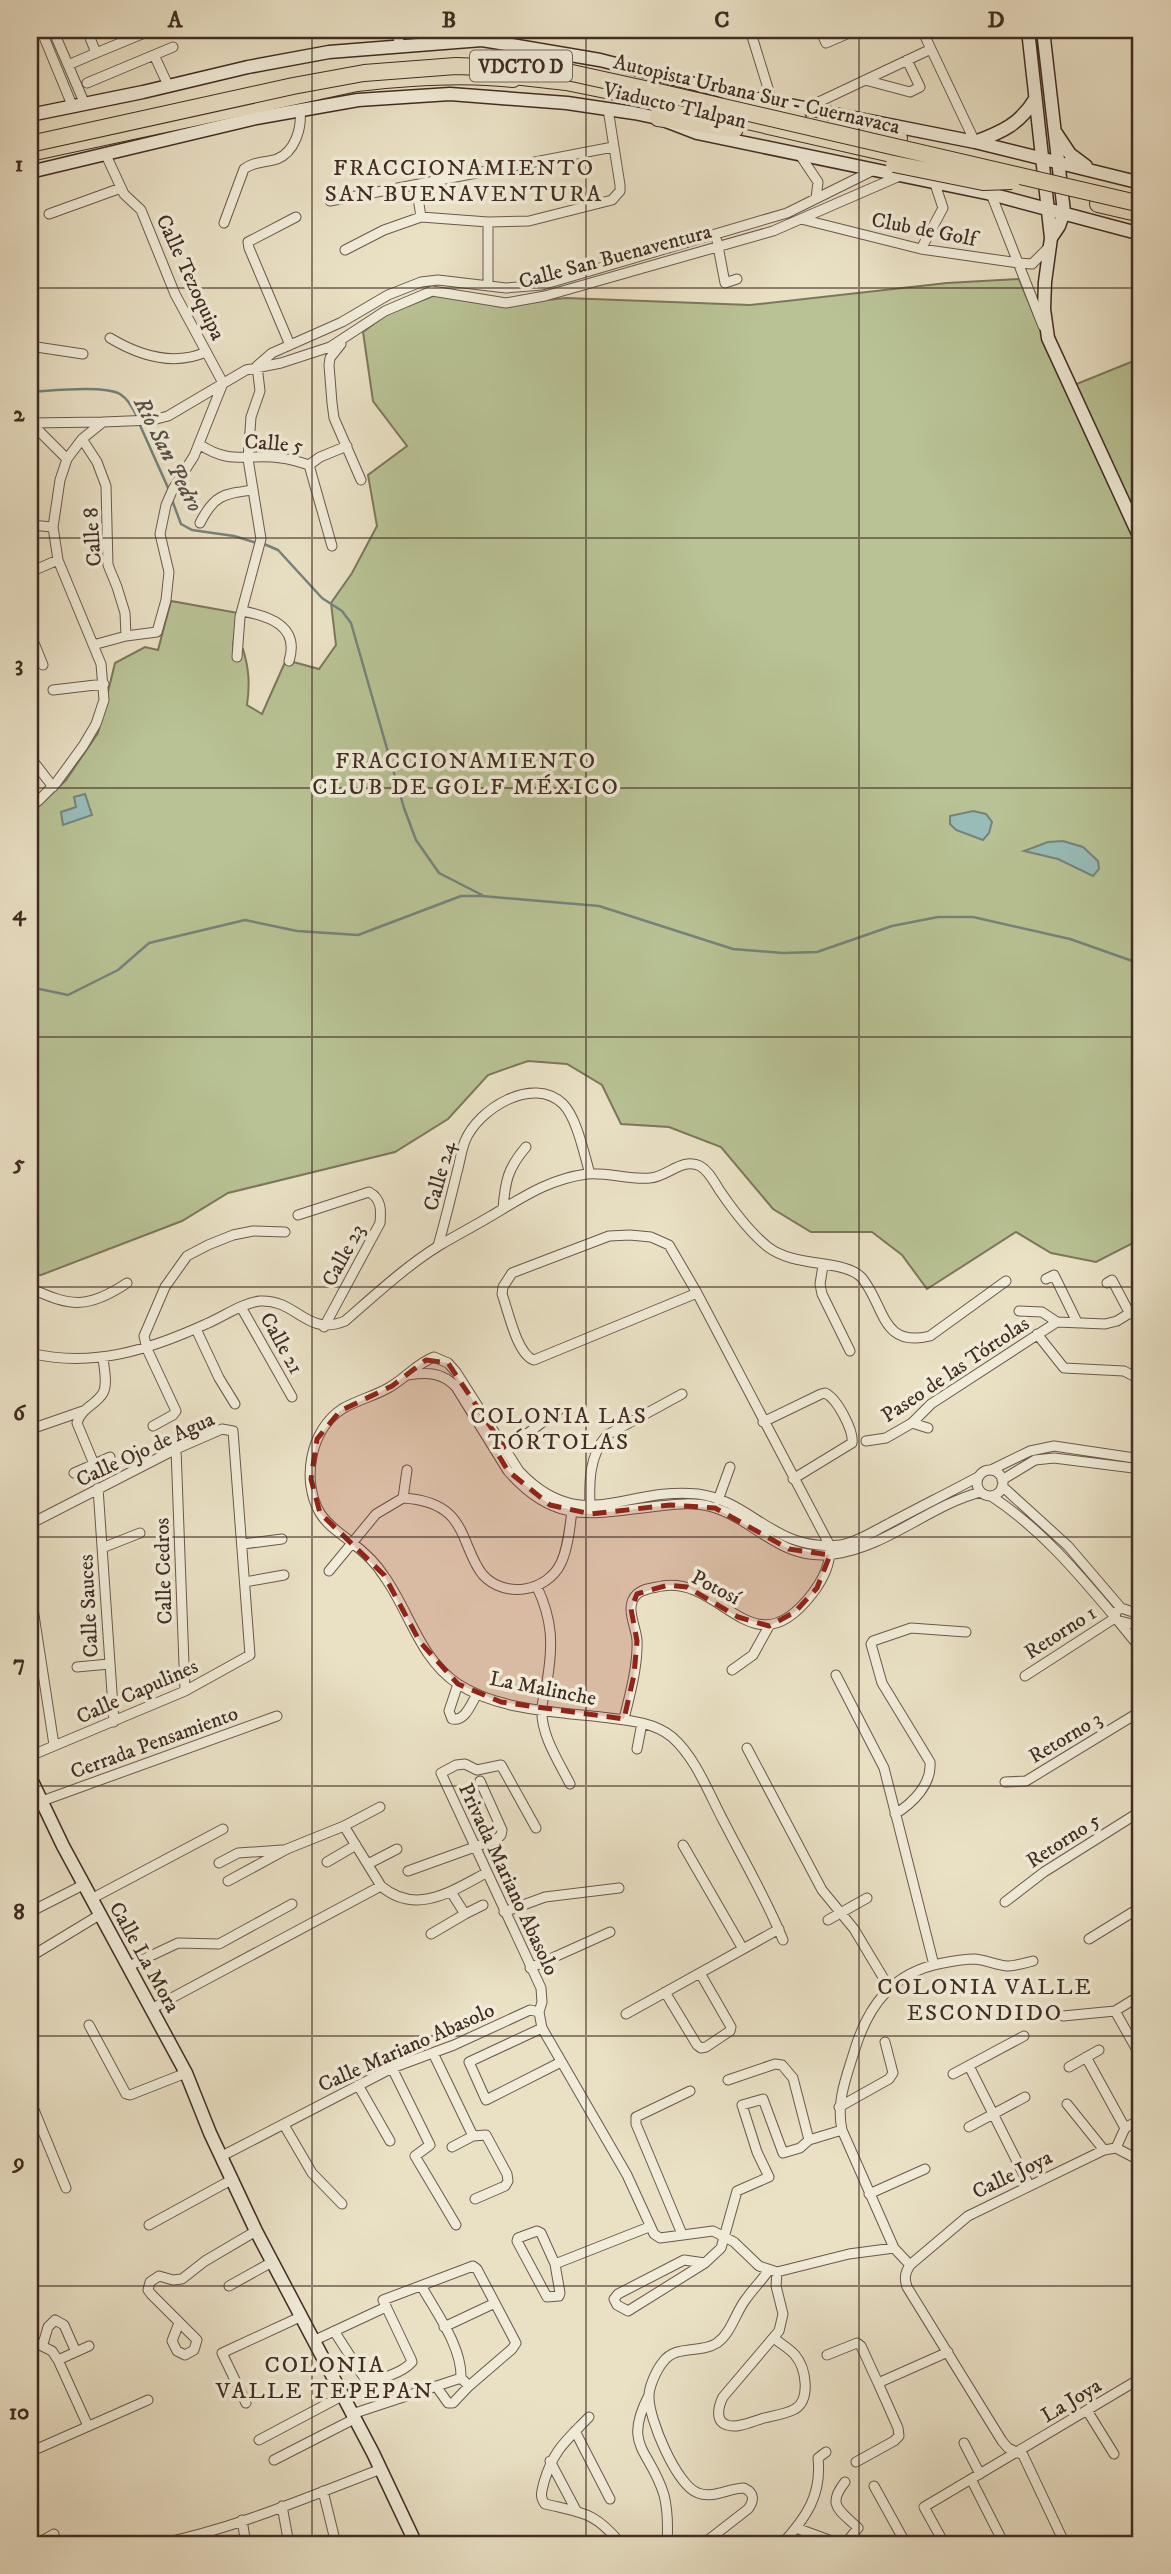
<svg xmlns="http://www.w3.org/2000/svg" width="1171" height="2574" viewBox="0 0 1171 2574" font-family="'IM FELL DW Pica',serif">
	<rect width="100%" height="100%" fill="#eae1c5"/>
	<filter id="stains"><feTurbulence type="fractalNoise" baseFrequency=".00286" numOctaves="4"/><feColorMatrix values="0 0 0 0 .2 0 0 0 0 .09 0 0 0 0 .02 0 0 0 .5 -.17"/></filter>
	<radialGradient id="worn" r=".72"><stop offset=".6" stop-color="#630" stop-opacity="0"/><stop offset="1" stop-color="#630" stop-opacity=".3"/></radialGradient>
	<path fill="#b8c294" stroke="#7c775c" stroke-width="2" d="M1019,279L1048,349L1141,550V1239L1096,1262L1051,1253L1016,1232L927,1289L902,1255L872,1232H811L773,1209L721,1147L669,1127L621,1124L602,1085L567,1064L528,1061L488,1075L448,1119L395,1152L228,1193L182,1221L41,1275H30V807H38L66,780L98,733L115,663L145,647L158,650L171,601L238,613L233,645L243,649C249,669 250,684 247,705L262,714L286,660L319,669L336,645L331,603L352,573L377,526L368,475L407,446L373,401L363,332L387,314L441,293L528,302L566,298L750,305L947,283Z
		M1141,358V535L1074,385Z"/>
	<path fill="#98bdb8" stroke="#75837c" stroke-width="2" d="M85,794L92,815L63,825L61,812L76,807L74,797Z
		M973,811L986,814L992,822L989,833L983,840L956,830L950,824V816Z
		M1063,841L1083,847L1098,861L1099,869L1093,876L1058,859L1024,851L1048,842Z"/>
	<g fill="none" stroke-linecap="round" stroke-linejoin="round">
		<path stroke="#75837c" stroke-width="2.5" d="M30,392C51,391 102,385 120,394C128,399 133,408 137,417
			M139,423L169,490
			M172,500L181,524L192,530L234,536L257,543
			M264,544L278,550L322,598L342,611L351,623L404,808L416,840L439,873L482,895
			M30,987L68,995L118,970L149,943L245,920L297,931L358,935L461,896H482L599,906L733,949L783,953L817,952L892,926L938,917H973L1070,939L1141,964"/>
		<g stroke="#6a594c" stroke-width="11">
			<path id="street" d="M41,30L72,105
				M53,30L84,102
				M87,30L96,53L142,34L146,30
				M396,30L400,45
				M750,30L772,101
				M820,30L826,43L856,30
				M922,30L975,142
				M154,55L173,47
				M68,65L96,53
				M865,80L910,92L920,87L907,60
				M87,83L154,55L168,85
				M806,108L931,49
				M800,155L818,182L816,198
				M416,185L421,217
				M991,194L1043,326
				M330,201L613,147
				M49,214L121,188
				M801,219L921,249L1019,263L1032,264L1049,247
				M488,222V286
				M224,223L244,169C254,161 265,163 277,159C295,152 302,128 300,110
				M717,241L725,283L737,279
				M921,249L943,208L934,181
				M345,250L384,230L421,217L488,222L529,221L612,200L620,191V185L608,109
				M110,338C140,356 174,366 206,352
				M341,344L330,358L329,365L332,403L334,418L361,480
				M290,345L249,248L248,242L296,217
				M30,346L83,354
				M257,366L272,353L342,322L388,295L421,282L438,280L506,288L542,285L787,213L874,170
				M30,423L103,422
				M31,423L67,459
				M82,439L97,462L106,486L108,565L117,587L125,613L126,636
				M199,444C231,466 248,453 281,458C290,459 300,462 309,465L320,457L347,446
				M309,465L332,546
				M200,523C214,495 223,494 253,490
				M30,525L53,527
				M30,572L58,560
				M242,611C269,616 300,626 289,661
				M30,633L43,665
				M93,645L126,636L157,632L166,600L169,572L160,534L166,505L173,489L194,456L223,383L175,294L141,210L124,194L105,153
				M237,657L240,617L261,539L248,459L251,417L260,391L257,366
				M53,690L104,684
				M30,757L53,787
				M30,801H38L56,783L83,746L96,724L104,700L101,664L58,560L53,527L60,480L67,459L82,439L103,422L153,420L168,416L246,370L281,363L330,347L385,311L432,291L506,303L545,296L773,231L902,175
				M503,1209C505,1181 508,1168 526,1147
				M298,1215L369,1192C382,1199 381,1211 380,1223L324,1327
				M438,1246C445,1221 451,1197 457,1172C460,1162 461,1151 465,1141C478,1109 533,1075 563,1104C577,1118 584,1154 590,1174
				M1141,1261V1260
				M823,1266L820,1284L822,1294L850,1351
				M1046,1279L1054,1275L1077,1322
				M1107,1283L1112,1280L1130,1314
				M30,1288C71,1307 88,1309 127,1283
				M241,1307L292,1397
				M1019,1311L1042,1312L1057,1322
				M196,1329L219,1378L235,1404
				M1037,1334L1064,1368L1124,1371L1141,1380
				M30,1353C93,1368 149,1350 206,1324C223,1317 242,1303 260,1301C297,1299 306,1337 345,1321C375,1295 406,1266 440,1245C457,1235 474,1226 491,1216C523,1197 549,1179 587,1174C608,1172 629,1180 650,1178C667,1177 683,1157 700,1166C709,1171 714,1182 720,1191C733,1210 749,1232 768,1247C795,1268 845,1259 862,1278C885,1306 881,1348 930,1336L1006,1281
				M408,1375C427,1372 442,1372 456,1387L508,1471C557,1527 594,1513 659,1506C677,1504 695,1502 712,1507C757,1520 780,1562 834,1554C887,1547 930,1505 981,1492
				M763,1422L821,1394L825,1393C837,1398 854,1431 852,1443L793,1479
				M912,1423L928,1428
				M153,1426L173,1415L176,1411L147,1349L144,1336L165,1287L187,1256L208,1245L233,1235L253,1231L285,1232
				M34,1428L83,1411
				M866,1441L886,1438L912,1423L931,1404L1057,1322L1105,1324L1117,1321L1141,1306
				M176,1449L185,1691
				M499,1449L528,1433L559,1410
				M94,1464L77,1423C81,1408 96,1405 103,1393C108,1383 104,1369 103,1358
				M991,1470L1030,1451L1054,1446L1141,1459
				M977 1483a13 13 0 1 1 26 0a13 13 0 1 1-26 0Z
				M74,1473L110,1457
				M1002,1480L1035,1460L1054,1458L1141,1469
				M1002,1486L1068,1546L1121,1608
				M98,1488L114,1722
				M991,1496C1040,1528 1077,1572 1114,1616
				M403,1498L407,1470
				M718,1500L730,1467
				M590,1509C589,1481 589,1456 607,1435L682,1394
				M30,1524L176,1449L222,1429L233,1431L250,1655L185,1691L30,1756
				M243,1544L282,1539
				M102,1548L140,1533
				M329,1571L376,1514L403,1498C419,1499 436,1502 449,1514C466,1530 468,1557 483,1575C505,1599 547,1592 561,1563C568,1548 570,1527 572,1510
				M245,1582L284,1575
				M537,1587C553,1621 553,1645 547,1682C546,1690 542,1700 542,1708C540,1734 559,1762 570,1784
				M30,1589L54,1745
				M1121,1608L1136,1613L1138,1616L1137,1622L1132,1624L1116,1620L1115,1612Z
				M1118,1621L1141,1649
				M77,1667L109,1664
				M732,1670L753,1655L769,1626
				M836,1675L884,1768L934,1965
				M1025,1676L1115,1618
				M458,1684L449,1711L452,1719C465,1722 471,1704 477,1694
				M624,1719C630,1694 638,1666 637,1640C636,1626 624,1606 637,1594C644,1588 653,1588 662,1586C723,1576 752,1672 812,1594C822,1581 831,1563 830,1546L697,1293L669,1245L651,1237L630,1235L609,1236L512,1273L503,1287L502,1294C508,1310 517,1355 534,1360L697,1293
				M747,1748L822,1890L854,1929L890,1989
				M637,1749L642,1723
				M1005,1782L1026,1781L1141,1711
				M42,1801L277,1716
				M895,1814C913,1803 932,1784 930,1762L882,1683L871,1644L873,1641L911,1628L966,1632
				M344,1826L381,1886
				M536,1828L501,1765L477,1770L465,1764L456,1765L441,1773L541,1988L542,2002L539,2012
				M683,1845L743,1949
				M327,1862L356,1845
				M219,1863L238,1853L282,1850
				M368,1864L397,1849
				M408,1871L497,1839L501,1835L502,1830L480,1781
				M228,1881L287,1849L344,1826L380,1807
				M91,1899L223,1829
				M1005,1902L1044,1872L1141,1811
				M30,1912L83,1885
				M504,1912L545,1897L619,1888
				M465,1914L483,1905
				M828,1920L867,1898
				M431,1934L465,1914L451,1892
				M1089,1939L1141,1907
				M783,1940C767,1900 744,1861 724,1822C709,1794 696,1758 672,1737C653,1721 624,1720 601,1717C555,1712 498,1710 458,1684C419,1658 410,1612 384,1576C376,1563 363,1551 351,1542C340,1533 328,1526 320,1513C301,1481 310,1430 342,1409C357,1400 375,1396 390,1387C406,1378 417,1363 434,1357L448,1363L456,1372L519,1471C581,1537 626,1486 698,1494C752,1501 774,1552 840,1545C856,1543 874,1531 888,1524C918,1508 948,1493 978,1477
				M30,1957L101,1914
				M129,1966L178,1943L219,1944L292,1904
				M530,1968L610,1932
				M665,1992L697,2045L701,2048L706,2047L730,2031L731,2027L700,1973
				M151,2009L381,1886C416,1916 452,1891 486,1873
				M1115,2011L1141,2057
				M626,2014L779,1929
				M1063,2016L1115,2011L1141,1995
				M89,2025L126,2094L130,2095L186,2073
				M542,2028L469,2062L486,2100L561,2062
				M433,2053L473,2136
				M1086,2057L1125,2128
				M969,2066L1029,2185
				M1069,2067L1099,2050
				M392,2068L430,2145L415,2156L456,2225
				M953,2074L1024,2036
				M728,2080L775,2064L782,2065L793,2078L809,2140
				M358,2085L390,2141
				M30,2100L66,2188
				M1067,2104L1104,2150
				M839,2107L889,2079L893,2073L885,2042
				M284,2125L312,2173L342,2204
				M969,2127L1025,2097
				M452,2147L473,2136L486,2135L507,2174L508,2181L505,2186L475,2199
				M1116,2148L1125,2128L1141,2119
				M222,2156L392,2068L454,2045L530,2010L539,2012L542,2028L627,2175L654,2234L660,2238L713,2231L734,2242L759,2266L777,2272L849,2254L894,2248L910,2265
				M869,2194L925,2169
				M149,2225L233,2179
				M682,2234L636,2124V2117L690,2091
				M894,2248L842,2130C836,2102 846,2078 854,2052C868,2005 893,1972 943,1963C953,1961 965,1959 975,1959C986,1960 996,1965 1007,1966C1015,1966 1025,1963 1033,1961
				M705,2263L684,2260L618,2294L614,2299L617,2305L628,2311L705,2263L721,2248L737,2191L769,2177L757,2152L742,2105L763,2099L783,2153L800,2148L809,2140L842,2130
				M555,2264L560,2293L559,2296L547,2297L517,2241L518,2238L537,2231L541,2233L555,2264L649,2227
				M229,2286L272,2262
				M179,2323L172,2341L177,2351L185,2355L194,2350L197,2340L151,2294L148,2290L150,2282L159,2276L173,2280L182,2279L205,2261L256,2231
				M444,2327L495,2303
				M334,2331L365,2379C378,2382 403,2372 412,2362L411,2359L383,2300L473,2266L477,2269L516,2343L512,2349L469,2386L461,2378C462,2347 437,2314 422,2287
				M774,2338C781,2344 790,2349 795,2355C806,2368 811,2399 795,2409C786,2414 773,2416 764,2418C753,2421 737,2429 727,2425C714,2421 719,2405 723,2397L779,2331L783,2314L776,2286L777,2272
				M30,2340L52,2351L58,2360L88,2426
				M313,2341L386,2307
				M43,2344L48,2327L55,2320L64,2325L76,2352
				M827,2355L857,2343L861,2346L878,2383L948,2352
				M58,2360L89,2346
				M436,2386L448,2403H453L469,2386
				M649,2395C622,2447 650,2449 664,2495C668,2511 668,2528 667,2544
				M246,2403L222,2353L300,2317
				M1088,2412L1114,2454
				M352,2414L461,2378
				M589,2417C566,2441 554,2449 544,2482C542,2491 539,2496 545,2504C583,2513 595,2512 621,2544
				M575,2431L610,2499
				M259,2440L342,2396
				M964,2443L980,2474
				M30,2452L148,2400
				M274,2460L354,2419
				M550,2461L577,2512
				M856,2462L894,2441L899,2436L898,2428L878,2383
				M971,2479L1004,2544
				M845,2482C826,2506 840,2510 858,2528L845,2544
				M874,2486L906,2544
				M323,2491L336,2544
				M282,2506L289,2544
				M242,2520L246,2544
				M796,2528L840,2544
				M940,2536L924,2507L1141,2378
				M37,2544L54,2534
				M158,2544C234,2529 308,2497 381,2469
				M703,2544L748,2509C754,2501 755,2493 744,2488C729,2488 713,2499 698,2493C677,2486 648,2418 649,2396C649,2386 657,2369 663,2362C676,2344 700,2354 717,2343C732,2332 735,2313 746,2299C753,2289 762,2280 769,2270
				M782,2544C806,2518 822,2495 818,2458L826,2452
				M1065,2544L1023,2455L1008,2448L1002,2441L907,2287C904,2278 905,2273 910,2265L968,2216L1104,2150L1116,2148L1141,2161"/>
		</g>
		<g stroke="#402c23" stroke-width="15">
			<path id="secondary" d="M1028,30L1051,238L1045,282L1044,309L1048,338L1141,540
				M1043,30L1064,212L1059,226L1051,238
				M759,99L975,142L1141,183
				M30,115L143,92L248,67L329,52L482,40L600,60L738,95
				M1056,133L1070,154L1086,166
				M975,142C1002,132 1020,124 1035,99
				M30,172L256,118L358,100L450,94L567,103L634,113L658,118L697,133L991,194L1141,234
				M30,1777L63,1846L186,2073L210,2133L256,2231L373,2453L416,2544"/>
		</g>
		<g stroke="#402c23" stroke-width="18">
			<path id="highway" d="M504,75L566,82L655,100L944,166
				M729,93L798,119
				M658,118L735,129
				M862,137L873,135L899,138
				M30,153L357,83C408,77 462,73 513,79
				M1098,204L1141,214"/>
		</g>
		<use href="#street" stroke="#f1ecd9" stroke-width="9"/>
		<use href="#secondary" stroke="#f1ecd9" stroke-width="12"/>
		<use href="#highway" stroke="#eae1c5" stroke-width="16"/>
		<g stroke="#402c23" stroke-width="18" stroke-linecap="butt">
			<path id="highway-bridge" d="M30,144L293,86L364,73L456,66L536,69L572,73L663,93L1141,204
				M894,164L983,182L1012,181"/>
		</g>
		<use href="#highway-bridge" stroke="#eae1c5" stroke-width="16"/>
	</g>
	<path fill="#8f2418" fill-opacity="0.2" stroke="#8f2418" stroke-width="5" stroke-dasharray="14 9" stroke-linejoin="round" d="M426,1360L448,1363L504,1447L496,1451L508,1471L550,1505L591,1514L670,1505L715,1508L789,1549L830,1555L817,1588L795,1612L769,1626L738,1617L687,1587L668,1585L637,1594L631,1609L637,1641L634,1675L624,1719L501,1702L458,1684L420,1642L384,1575L320,1513L311,1479L317,1439L340,1411L392,1386Z"/>
	<path fill="none" stroke="#402c23" stroke-width="2" stroke-opacity="0.55" d="M312,30V2544M586,30V2544M859,30V2544M30,288H1141M30,538H1141M30,788H1141M30,1037H1141M30,1287H1141M30,1537H1141M30,1786H1141M30,2036H1141M30,2286H1141"/>
	<g text-anchor="middle" stroke-width="7" stroke-linejoin="round" paint-order="stroke">
		<rect fill="#f1ecd9" stroke="#75665a" stroke-width="2" x="470" y="50.5" width="102" height="31" rx="5"/>
		<g font-size="19" font-weight="bold" fill="#402c23">
			<text x="521" y="73">VDCTO D</text>
		</g>
		<g font-size="21" fill="#402c23" stroke="#f1ecd9">
			<text transform="translate(757 94) rotate(13)" y="7">Autopista Urbana Sur - Cuernavaca</text>
			<text transform="translate(675 105) rotate(13)" y="7">Viaducto Tlalpan</text>
			<text transform="translate(924 229) rotate(11)" y="7">Club de Golf</text>
			<text transform="translate(615 256) rotate(-15)" y="7">Calle San Buenaventura</text>
			<text transform="translate(191 277) rotate(65)" y="7">Calle Tezoquipa</text>
			<text transform="translate(274 443) rotate(4)" y="7">Calle 5</text>
			<text transform="translate(92 537) rotate(-94)" y="7">Calle 8</text>
			<text transform="translate(439 1176) rotate(-75)" y="7">Calle 24</text>
			<text transform="translate(343 1255) rotate(-62)" y="7">Calle 23</text>
			<text transform="translate(282 1343) rotate(61)" y="7">Calle 21</text>
			<text transform="translate(955 1369) rotate(-34)" y="7">Paseo de las Tórtolas</text>
			<text transform="translate(145 1449) rotate(-25)" y="7">Calle Ojo de Agua</text>
			<text transform="translate(163 1571) rotate(-92)" y="7">Calle Cedros</text>
			<text transform="translate(716 1587) rotate(27)" y="7">Potosí</text>
			<text transform="translate(88 1606) rotate(-93)" y="7">Calle Sauces</text>
			<text transform="translate(1060 1632) rotate(-33)" y="7">Retorno 1</text>
			<text transform="translate(543 1688) rotate(11)" y="7">La Malinche</text>
			<text transform="translate(137 1691) rotate(-24)" y="7">Calle Capulines</text>
			<text transform="translate(1065 1737) rotate(-31)" y="7">Retorno 3</text>
			<text transform="translate(154 1742) rotate(-20)" y="7">Cerrada Pensamiento</text>
			<text transform="translate(1063 1840) rotate(-33)" y="7">Retorno 5</text>
			<text transform="translate(509 1879) rotate(65)" y="7">Privada Mariano Abasolo</text>
			<text transform="translate(145 1957) rotate(61)" y="7">Calle La Mora</text>
			<text transform="translate(406 2047) rotate(-24)" y="7">Calle Mariano Abasolo</text>
			<text transform="translate(1012 2174) rotate(-26)" y="7">Calle Joya</text>
			<text transform="translate(1071 2400) rotate(-31)" y="7">La Joya</text>
		</g>
		<g font-size="23" letter-spacing="2" fill="#402c23" stroke="#f1ecd9">
			<text x="464" y="175">FRACCIONAMIENTO<tspan x="464" dy="26">SAN BUENAVENTURA</tspan></text>
			<text x="466" y="768">FRACCIONAMIENTO<tspan x="466" dy="26">CLUB DE GOLF MÉXICO</tspan></text>
			<text x="559" y="1423">COLONIA LAS<tspan x="559" dy="26">TÓRTOLAS</tspan></text>
			<text x="985" y="1994">COLONIA VALLE<tspan x="985" dy="26">ESCONDIDO</tspan></text>
			<text x="325" y="2372">COLONIA<tspan x="325" dy="26">VALLE TEPEPAN</tspan></text>
		</g>
		<g font-size="23" font-style="italic" fill="#565048" stroke="#f1ecd9">
			<text transform="translate(169 454) rotate(63)" y="8">Río San Pedro</text>
		</g>
	</g>
	<rect width="1171" height="2574" fill="none" stroke="#eae1c5" stroke-width="77"/>
	<rect x="38" y="38" width="1094" height="2498" fill="none" stroke="#402c23" stroke-width="2.5"/>
	<g font-size="23" text-anchor="middle" font-weight="bold" fill="#402c23">
		<text x="175" y="27">A</text>
		<text x="449" y="27">B</text>
		<text x="722" y="27">C</text>
		<text x="996" y="27">D</text>
		<text x="19" y="171">1</text>
		<text x="19" y="421">2</text>
		<text x="19" y="671">3</text>
		<text x="19" y="920">4</text>
		<text x="19" y="1170">5</text>
		<text x="19" y="1420">6</text>
		<text x="19" y="1670">7</text>
		<text x="19" y="1919">8</text>
		<text x="19" y="2169">9</text>
		<text x="19" y="2419">10</text>
	</g>
	<rect width="100%" height="100%" filter="url(#stains)"/>
	<rect width="100%" height="100%" fill="url(#worn)"/>
</svg>
